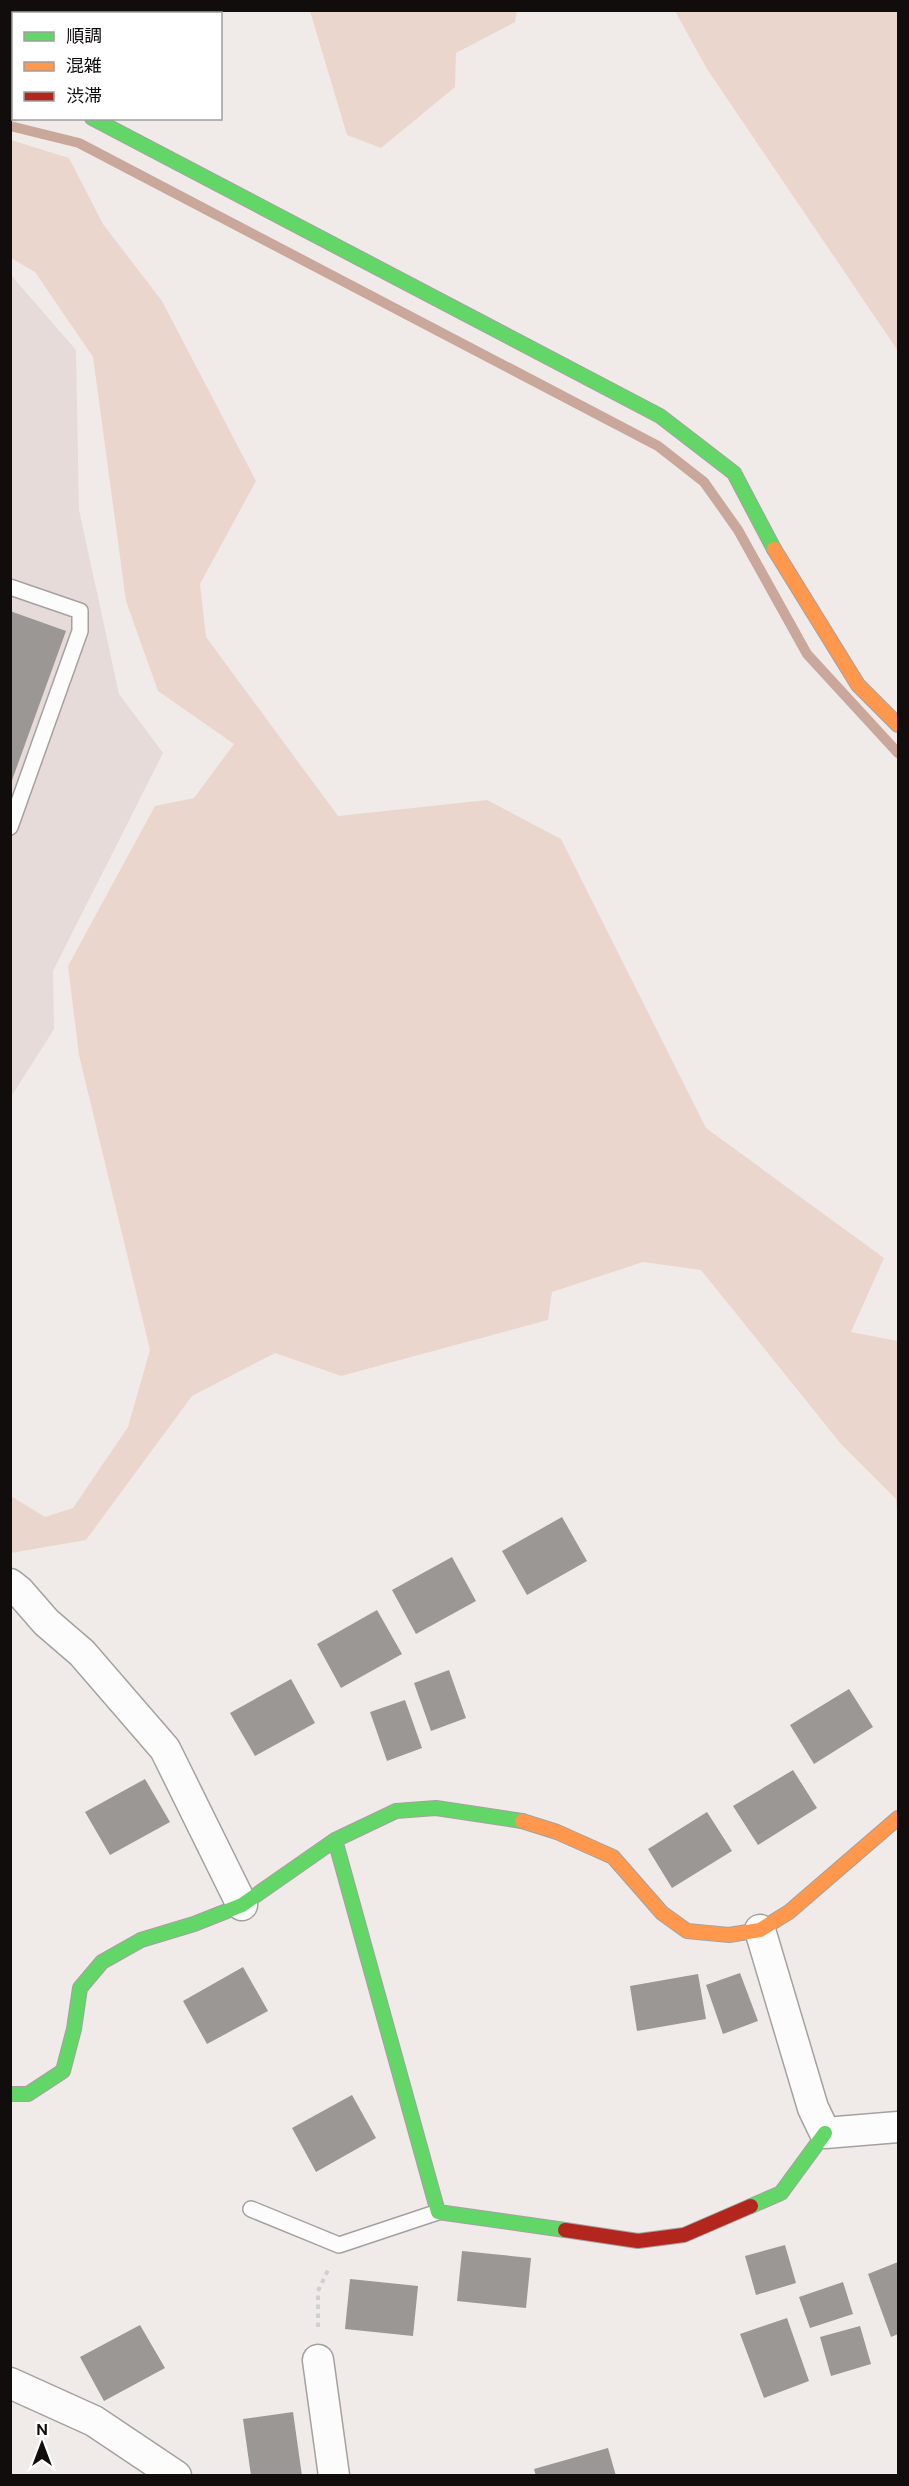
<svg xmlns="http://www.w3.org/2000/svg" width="909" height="2486" viewBox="0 0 909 2486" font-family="'DM Sans','Noto Sans JP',sans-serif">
	<rect width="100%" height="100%" fill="#f0ebe9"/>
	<path fill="#e6dbd8" d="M10,274L76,350L79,510L119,694L163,753L53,971L54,1029L11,1097Z"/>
	<path fill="#ebd6ce" d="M310,11V10L517,11L515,22L456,53L455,87L381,148L347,135Z
		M675,11H898V351L707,69Z
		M11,140L69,158L103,224L162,301L256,481L200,584L206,637L338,816L487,800L561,839L706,1128L884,1258L851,1332L898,1341V1526L896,1499L841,1444L701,1270L643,1262L552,1292L548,1320L341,1376L275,1353L192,1396L86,1540L11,1553V1496L45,1517L73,1508L128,1427L150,1350L79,1055L68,966L155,806L194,798L234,744L158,691L126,601L93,357L35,272L11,258Z"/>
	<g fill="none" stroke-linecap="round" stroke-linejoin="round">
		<path stroke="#c9a79a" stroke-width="10" d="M10,126L79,143L658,446L704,482L738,530L807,654L898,753"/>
	</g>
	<path fill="#9b9795" d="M10,611L66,631L11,783H10Z
		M562,1517L587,1561L527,1595L502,1551Z
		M452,1557L476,1601L416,1634L392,1590Z
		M377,1610L402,1654L341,1688L317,1644Z
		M449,1670L466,1718L431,1731L414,1683Z
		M291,1679L315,1723L255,1756L230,1713Z
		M849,1689L873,1727L814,1764L790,1725Z
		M405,1700L422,1748L387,1761L370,1712Z
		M793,1770L817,1808L758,1845L733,1806Z
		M145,1779L170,1822L110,1855L85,1812Z
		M707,1812L732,1851L672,1888L648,1849Z
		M243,1967L268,2011L207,2044L183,2001Z
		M740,1973L758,2021L723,2034L706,1985Z
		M698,1974L706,2019L637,2031L630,1986Z
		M352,2095L376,2138L316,2172L292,2128Z
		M785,2245L796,2283L756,2295L745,2256Z
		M462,2251L531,2258L526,2308L457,2301Z
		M898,2262V2334L891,2337L868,2274Z
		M350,2279L418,2286L413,2336L345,2329Z
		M843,2282L853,2314L810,2328L799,2297Z
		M787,2318L809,2381L764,2398L740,2334Z
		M140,2325L165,2368L104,2401L80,2357Z
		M860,2326L871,2364L831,2376L820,2337Z
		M293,2412L302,2476H251L243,2419Z
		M608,2448L616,2476H536L534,2469Z"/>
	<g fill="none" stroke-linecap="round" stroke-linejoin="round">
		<g stroke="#a5a1a0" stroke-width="18">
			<path id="lane" d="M10,587L80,611V631L10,827
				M251,2209L339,2245L438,2212"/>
		</g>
		<g stroke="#a5a1a0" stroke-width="33">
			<path id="street" d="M10,104H14
				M10,1584L19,1591L46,1622L82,1653L165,1749L242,1905
				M760,1930L813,2108L825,2133L898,2127
				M318,2360L334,2476
				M10,2383L94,2421L176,2476"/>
		</g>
		<g stroke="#a5a1a0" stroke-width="16">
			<path id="fast" d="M92,118L660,416L734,473L774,549
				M335,1840L438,2212L565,2230
				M10,2094H28L63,2071L74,2029L80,1988L102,1962L141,1940L194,1924L242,1905L335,1840L396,1811L436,1808L522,1821
				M751,2206L781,2193L825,2133"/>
		</g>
		<g stroke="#a5a1a0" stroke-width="16">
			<path id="slow" d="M774,549L858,685L898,725
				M522,1821L557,1832L613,1857L662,1913L687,1931L729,1935L760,1930L789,1912L898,1818"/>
		</g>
		<g stroke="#a5a1a0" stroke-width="16">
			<path id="jam" d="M565,2230L638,2241L684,2235L751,2206"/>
		</g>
		<path stroke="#d1d0d0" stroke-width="4" stroke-dasharray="4.5 4.5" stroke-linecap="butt" d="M318,2327V2291L329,2268"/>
		<use href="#lane" stroke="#fdfcfc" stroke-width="15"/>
		<use href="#street" stroke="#fdfcfc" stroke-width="30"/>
		<use href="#fast" stroke="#63d668" stroke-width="14"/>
		<use href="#slow" stroke="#ff974d" stroke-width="14"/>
		<use href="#jam" stroke="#b3261e" stroke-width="14"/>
	</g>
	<rect width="909" height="2486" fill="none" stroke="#100d0c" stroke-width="24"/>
	<rect x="12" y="12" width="210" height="108" fill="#ffffff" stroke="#9f9e9e" stroke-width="1.5"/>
	<rect x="24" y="32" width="30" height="9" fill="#63d668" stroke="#9f9e9e" stroke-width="1.5"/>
	<text x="66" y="42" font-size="18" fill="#100d0c">順調</text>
	<rect x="24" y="62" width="30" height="9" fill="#ff974d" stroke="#9f9e9e" stroke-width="1.5"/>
	<text x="66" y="72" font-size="18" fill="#100d0c">混雑</text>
	<rect x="24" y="92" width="30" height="9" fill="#b3261e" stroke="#9f9e9e" stroke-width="1.5"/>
	<text x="66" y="102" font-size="18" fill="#100d0c">渋滞</text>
	<g transform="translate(42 2444)" stroke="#ffffff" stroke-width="4.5" paint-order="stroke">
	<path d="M0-4.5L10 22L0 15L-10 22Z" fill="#100d0c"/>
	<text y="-9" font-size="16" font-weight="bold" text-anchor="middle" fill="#100d0c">N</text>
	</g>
</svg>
